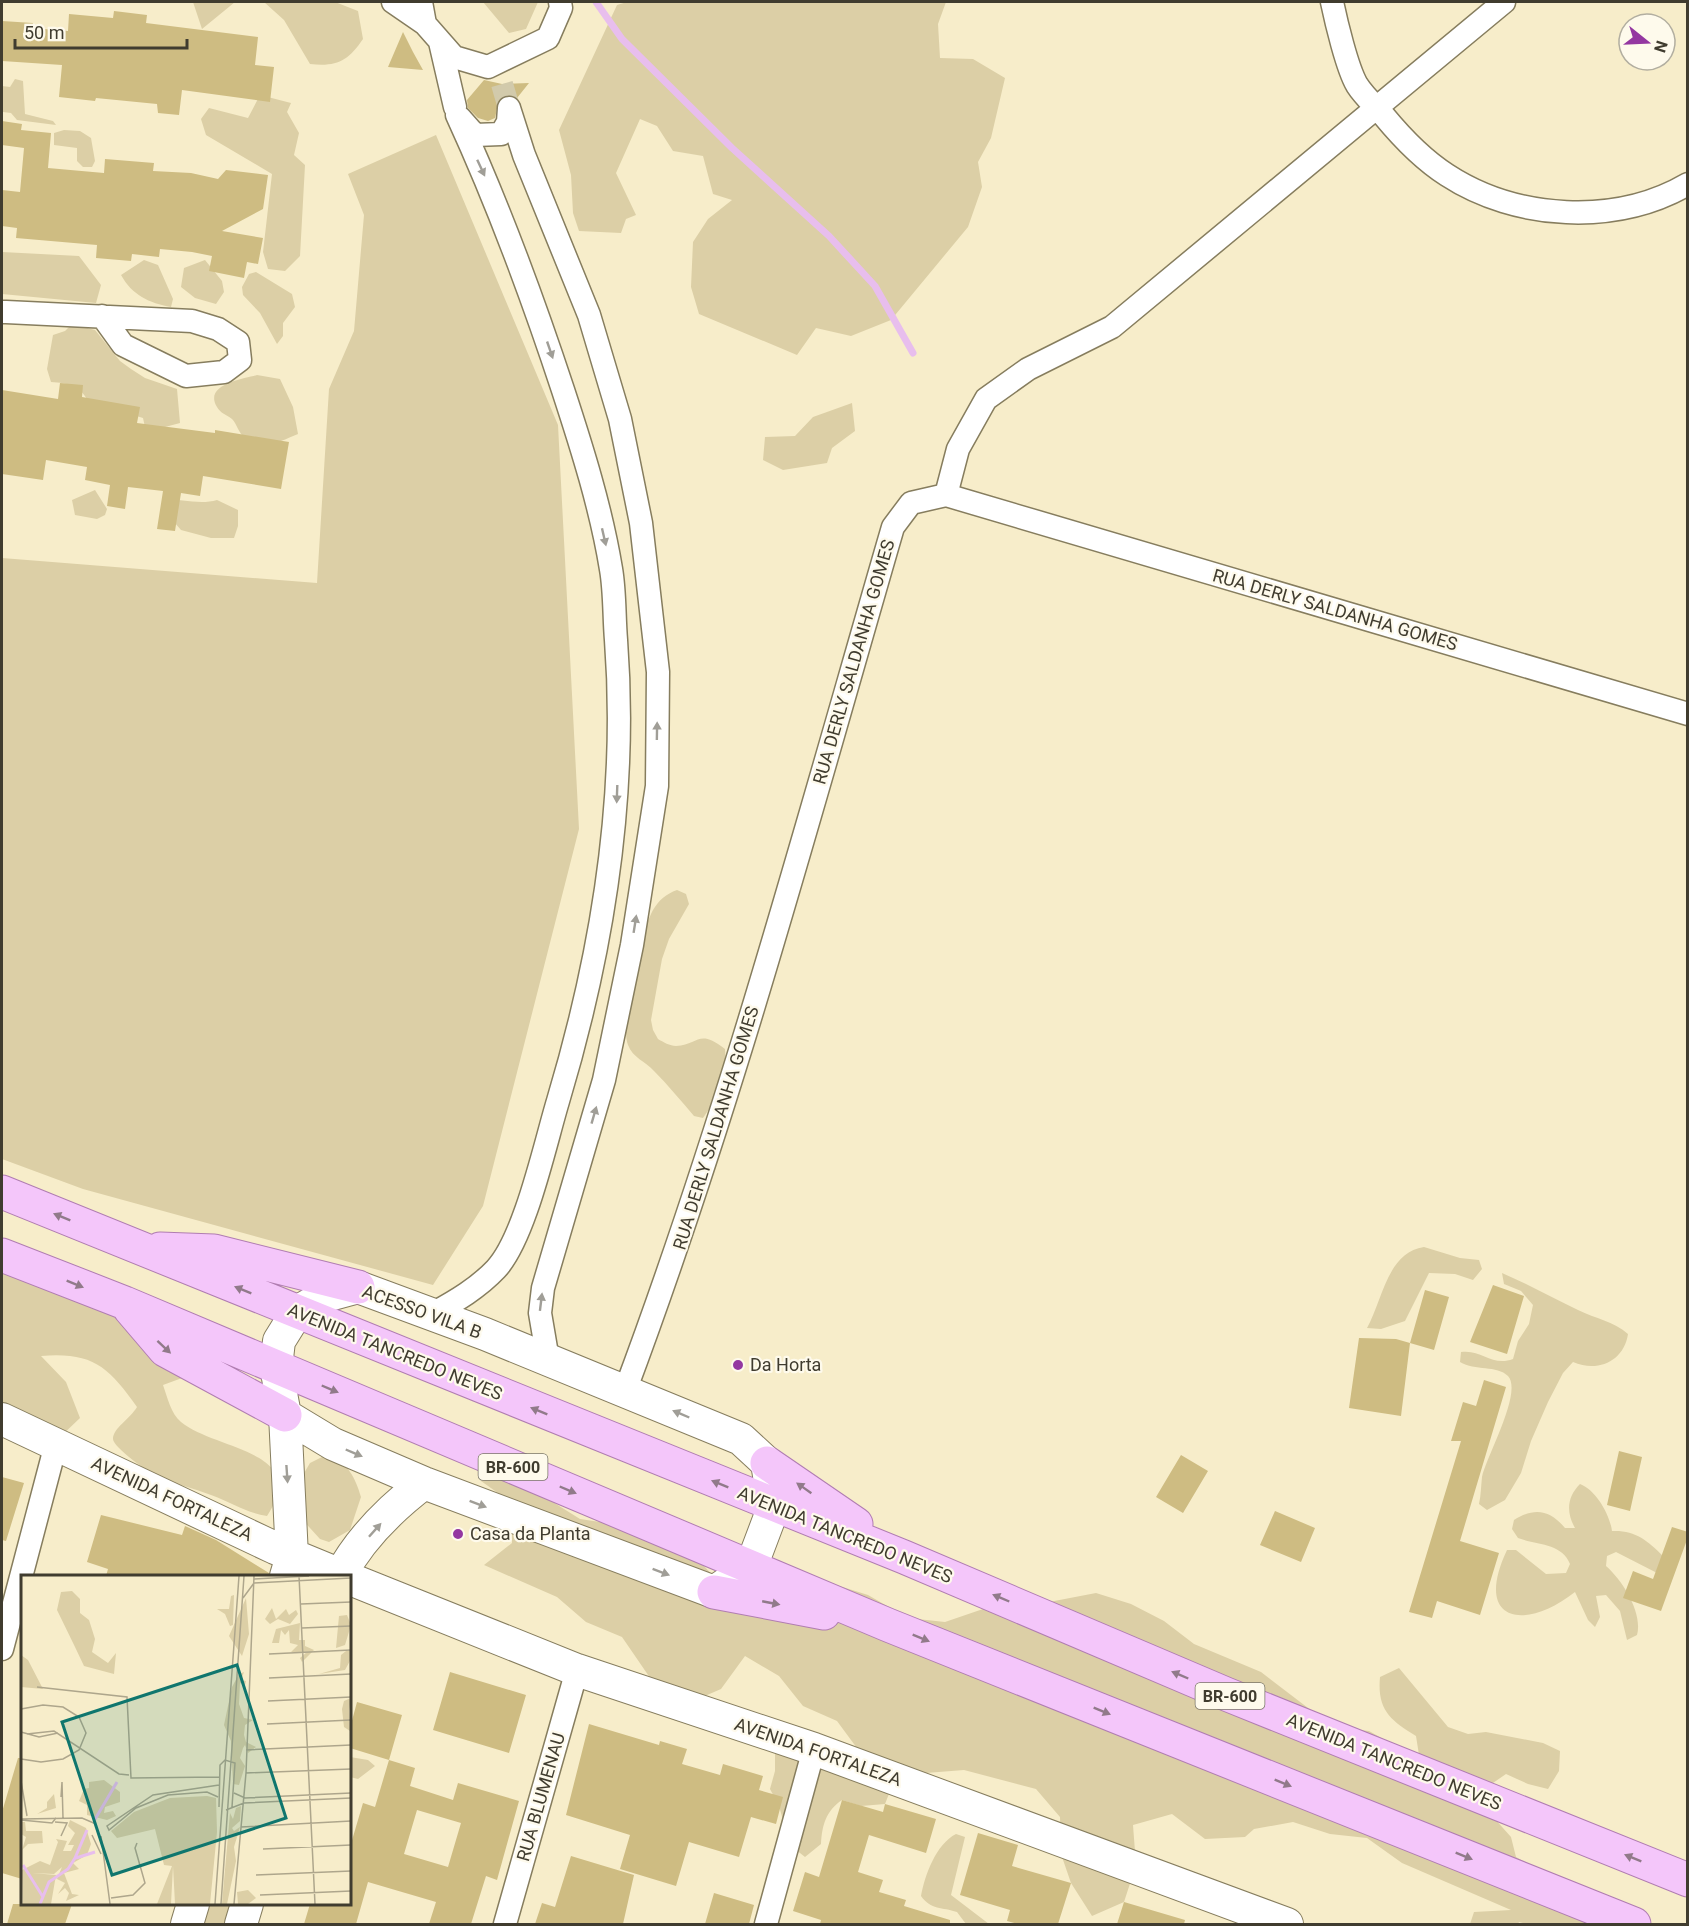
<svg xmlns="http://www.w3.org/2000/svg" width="1689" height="1926" viewBox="0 0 1689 1926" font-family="Roboto,sans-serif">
	<rect width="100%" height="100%" fill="#f7edca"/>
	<path fill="#dccfa6" d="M193,2H235L202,29Z
		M264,2H335L358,11L363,39C348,61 337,67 310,64L284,20Z
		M483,2H538L526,29L509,33Z
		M627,2H946L938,24L940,58L973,59L1005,78L991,138L978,162L982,187L968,227L891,320L851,336L816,328L797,355L699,314L691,287L693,242L708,219L732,200L713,194L703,156L673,151L657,126L640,119L616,173L636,215L626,219L621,233L579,231L573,213L571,175L559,130L617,5Z
		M15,79L23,81L25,114L53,121L56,125L17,120L11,113L3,112L2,86L10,87Z
		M260,95L291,103L287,112L299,133L294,155L305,165L300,256L285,271L268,269L263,252L272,174L206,135L201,119L209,108L248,118Z
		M64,130L80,131L91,138L95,161L92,167H83L77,161V148L54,145V133Z
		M436,135L558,425L579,829L483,1206L433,1285L83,1189L2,1159V558L317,583L329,389L354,331L364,215L348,174Z
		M2,252L79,256L101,285L96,303L2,294Z
		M144,260L158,265L173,299L171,307C149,303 132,295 121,275Z
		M205,260L222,281L224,292L216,304L195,298L181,287L184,268Z
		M256,272L292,294L295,307L283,323V336L277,344L260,313L243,295L242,287L249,274Z
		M72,324L95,330L120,361L131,369L145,378L177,389L180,423L146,432L143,418L88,401C80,385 68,383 51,382L47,369L53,335L65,331Z
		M257,375L280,379L293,407L298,434C281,441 261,452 245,438C239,434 237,424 232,419C227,415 220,413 217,407C203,384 244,379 257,375Z
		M852,403L855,431L832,448L827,463L783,470L763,460L765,437L795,436L813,417Z
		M95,490L107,509L105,515L97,519L75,515L72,500Z
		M163,499C182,499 200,505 217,500L238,510V526L234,538H211L181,530L162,508Z
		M677,890L686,894L689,904L669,939L662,959L651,1020L653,1030L658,1039C663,1042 670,1046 676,1046C699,1045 698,1028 725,1049C727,1073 717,1099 703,1118L694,1116C681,1101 668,1085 654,1071C645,1061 633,1058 628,1045C619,1023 641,931 653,910C659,900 666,894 677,890Z
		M1424,1247L1460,1258L1479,1260L1482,1269L1473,1280L1455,1274L1429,1273L1405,1321L1381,1329L1367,1328C1382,1302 1387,1252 1424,1247Z
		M2,1268L223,1360L231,1376L202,1385L182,1378L163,1385C167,1396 171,1414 181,1422C217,1451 311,1450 267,1516C246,1513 231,1502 211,1495C193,1488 175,1484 158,1477C149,1473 113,1447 113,1439C113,1428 130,1419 137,1407C108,1366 92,1352 41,1356L66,1382L80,1418L59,1438L2,1407Z
		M1502,1273C1528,1284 1552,1298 1578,1310C1596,1319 1613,1321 1628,1334C1624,1361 1598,1373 1573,1362L1563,1373L1548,1402L1531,1441L1521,1473L1505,1500L1487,1510L1479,1504C1481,1495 1481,1486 1482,1477C1486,1457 1523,1392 1508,1376C1497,1365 1475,1371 1460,1362L1461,1352C1482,1349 1492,1367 1513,1359L1518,1341L1529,1324L1533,1305L1521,1291L1504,1284Z
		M328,1454C347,1461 356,1479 361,1497L350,1530L329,1542L320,1539L300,1517V1480L310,1463Z
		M520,1472L548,1499L580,1519L620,1525L691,1552L717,1580L833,1584L868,1595L908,1618L945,1622L983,1609L1023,1607L1096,1593L1131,1604L1164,1621L1194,1644L1261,1672L1333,1727L1369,1731L1385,1740L1398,1752L1486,1809L1511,1837L1516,1857L1532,1866L1598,1924H1527L1519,1922L1518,1924H1470L1474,1912L1511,1910L1402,1863L1367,1838L1330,1834L1293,1822L1254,1829L1245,1837L1205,1839L1172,1814L1133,1825L1136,1865L1124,1902L1092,1916L1071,1883L1061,1854L1060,1817L1036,1789L964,1770L926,1773L887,1768L892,1786L885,1804L861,1806L842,1800C826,1811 822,1825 821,1844L805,1857L790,1845L779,1806L770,1789L775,1771V1752L865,1759L837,1721L803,1706L779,1676L745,1656L721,1689L691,1702L657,1688L622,1637L586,1622L557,1597L484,1565L512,1543V1503L481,1481Z
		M1580,1484C1596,1490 1610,1515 1612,1531C1635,1530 1647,1540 1663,1556L1659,1574L1616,1552L1607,1556L1606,1566C1623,1581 1643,1613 1637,1635L1627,1640L1620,1611L1606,1595L1596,1596L1600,1617L1595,1627L1588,1620L1575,1592C1524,1632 1473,1622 1507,1550H1516L1546,1574L1566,1573L1570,1564C1562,1543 1537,1545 1518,1538L1512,1529L1514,1520C1535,1507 1550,1510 1565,1528H1575C1566,1512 1567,1497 1580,1484Z
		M1399,1668L1448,1727L1468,1734L1486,1732L1543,1743L1560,1751L1559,1771L1548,1789L1528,1784L1506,1774L1490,1785L1419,1755L1416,1736C1390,1720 1377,1710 1380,1677Z
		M350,1757L368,1760L375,1766L358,1779L350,1777Z
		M956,1834L965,1837L951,1895L989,1924H966L957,1912C942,1907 931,1910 921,1896C925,1875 936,1844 956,1834Z
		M204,1904H235L229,1924H197Z"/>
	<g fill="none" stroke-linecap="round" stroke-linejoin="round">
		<path stroke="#e8beed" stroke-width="7" d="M596,2L622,39L732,148L829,236L875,286L913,353"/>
	</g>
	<path fill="#cebc82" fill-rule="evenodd" d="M114,11L147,15L146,23L258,37L255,65L274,67L270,102L182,90L179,115L158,113L157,104L96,98L95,101L59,97L62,65L2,61V21L33,23L32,28L68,31L69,14L113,18Z
		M403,32L413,52L423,70L388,67Z
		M484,80L502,84L529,83L517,98L509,95L499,99L495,118L488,121L478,118L468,108L467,100Z
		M2,121L22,124L21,130L51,133L48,168L104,173L105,159L154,163L153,171L191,173L218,179L226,170L268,175L263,209L222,231L263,238L258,264L247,262L244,278L209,271L212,256L192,252L160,249L159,257L132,254L131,261L96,258L97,245L16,238L17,228L2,226V190L20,192L24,148L2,145Z
		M60,383L83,385L82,397L140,407L137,423L215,433V430L289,442L281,489L203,476L200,496L181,493L175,531L157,529L163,491L128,487L125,509L107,506L110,485L85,480L87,467L46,460L43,480L2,474V390L58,399Z
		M1493,1285L1524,1296L1507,1354L1470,1342Z
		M1425,1290L1449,1297L1434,1350L1410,1343Z
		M1359,1338L1396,1339L1410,1343L1401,1416L1349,1408Z
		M1484,1380L1506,1387L1460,1541L1499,1553L1480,1615L1437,1601L1432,1618L1409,1612L1461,1441H1451L1463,1402L1476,1406Z
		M1619,1451L1642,1457L1630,1511L1607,1505Z
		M1181,1455L1208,1471L1183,1513L1156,1497Z
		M2,1477L24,1483L6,1541L2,1540Z
		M1275,1511L1315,1528L1301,1562L1260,1545Z
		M101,1515L182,1535L185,1526L216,1540L269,1573V1576H106L108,1569L87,1562Z
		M1672,1527L1688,1532V1537L1661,1611L1623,1598L1633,1571L1653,1579Z
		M450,1672L526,1695L509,1753L433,1730Z
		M357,1702L402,1715L389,1760L350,1748V1728Z
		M589,1724L659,1745L660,1741L687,1749L682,1764L720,1775L723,1764L763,1776L759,1790L783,1797L776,1824L751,1817L739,1857L689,1842L676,1886L620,1869L630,1835L566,1815Z
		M18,1758H22V1879L2,1873V1812Z
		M389,1760L415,1768L410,1786L453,1800L458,1783L519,1801L497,1880L486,1876L471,1924H429L436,1902L368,1882L356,1924H304L310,1904H350V1847L363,1803L375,1807ZM417,1810L461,1823L448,1867L404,1854Z
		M842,1800L883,1812L885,1804L936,1819L926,1853L869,1835L858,1872L883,1880L879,1892L906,1900L904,1906L950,1920V1924H820L821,1920L793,1911L805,1872L819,1877Z
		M978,1833L1018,1845L1012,1866L1071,1883L1058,1924H1018L1007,1921L1010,1910L960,1895Z
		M571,1856L634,1875L623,1924H535L542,1903L555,1907Z
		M714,1893L754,1905L749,1924H705Z
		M1124,1902L1185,1920L1184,1924H1117Z
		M13,1904H72L65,1924H7Z"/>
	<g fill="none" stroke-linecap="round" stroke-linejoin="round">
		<path stroke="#d2caab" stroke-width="22" stroke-dasharray="22 11" stroke-linecap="butt" d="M502,84L509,108"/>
		<g stroke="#867d5e" stroke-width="25">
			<path id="street" d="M393,2L425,24
				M421,2L425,24L454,57L488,67L548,38L561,8L560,2
				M1332,2C1336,21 1347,68 1357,85C1364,96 1375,106 1384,116C1403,139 1422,159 1447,175C1516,220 1616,226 1688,184
				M440,42L455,107
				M509,108L524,155L589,315L620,419L641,523L658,672L657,786L632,945L604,1080L543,1288L540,1313L548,1360
				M460,118L475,135L501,134L508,122L509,108
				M2,312H6L192,321L218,329L238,342L240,360L224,372L186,376L123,345L102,316
				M946,495L958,449L986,399L1028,369L1112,327L1504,2
				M434,1313C456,1301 478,1288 496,1269C525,1238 545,1144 558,1101C603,951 628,797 616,640C614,616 615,592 611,569C601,508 582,448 563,390C532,296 498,204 457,115
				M625,1391C731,1108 809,816 893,527L911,503L946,495L1688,714
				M2,1649L56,1444
				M505,1924L577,1670
				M766,1924L814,1749"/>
		</g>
		<g stroke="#867d5e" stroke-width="34">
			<path id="secondary" d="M285,1415L333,1444L424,1483L714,1592L751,1567L774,1506L767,1463L741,1439L485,1334L358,1287L325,1296L297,1312L279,1341L276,1367L285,1415L292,1556L286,1576
				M2,1419L275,1548L343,1576
				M340,1576C359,1540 391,1508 424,1483
				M350,1579L577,1670L814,1749L1287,1924
				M187,1924L193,1904
				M241,1924L247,1904"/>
		</g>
		<g stroke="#b07db1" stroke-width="35">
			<path id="primary" d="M2,1192L904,1557L1226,1694L1688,1880
				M160,1249L214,1251L358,1287
				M2,1255L125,1303L888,1625L1634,1924
				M130,1309L165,1350L285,1415
				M767,1463L856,1524
				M714,1592L824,1613"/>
		</g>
		<use href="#street" stroke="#fff" stroke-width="22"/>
		<use href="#secondary" stroke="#fff" stroke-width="32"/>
		<use href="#primary" stroke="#f4c6fa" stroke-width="33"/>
	</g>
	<defs><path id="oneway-solid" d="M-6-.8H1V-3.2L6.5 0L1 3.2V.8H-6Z" transform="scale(1.5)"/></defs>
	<g fill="#a09e97">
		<use href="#oneway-solid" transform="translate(481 168) rotate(65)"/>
		<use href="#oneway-solid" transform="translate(550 350) rotate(71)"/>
		<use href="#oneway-solid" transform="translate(604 537) rotate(77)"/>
		<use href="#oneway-solid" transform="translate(657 731) rotate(-89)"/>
		<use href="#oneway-solid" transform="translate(617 794) rotate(92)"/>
		<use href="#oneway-solid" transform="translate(635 924) rotate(-81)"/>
		<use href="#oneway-solid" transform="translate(594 1115) rotate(-74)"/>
		<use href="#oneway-solid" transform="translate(541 1302) rotate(-83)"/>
		<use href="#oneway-solid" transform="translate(681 1414) rotate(-157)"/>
		<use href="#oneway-solid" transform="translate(354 1453) rotate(23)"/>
		<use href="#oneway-solid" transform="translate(287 1474) rotate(86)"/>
		<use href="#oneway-solid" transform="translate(478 1504) rotate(21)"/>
		<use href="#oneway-solid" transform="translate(375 1530) rotate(-48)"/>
		<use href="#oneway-solid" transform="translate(661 1572) rotate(21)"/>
	</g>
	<g fill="#917a8a">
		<use href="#oneway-solid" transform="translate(62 1217) rotate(-158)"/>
		<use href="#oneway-solid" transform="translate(75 1284) rotate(22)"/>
		<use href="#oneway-solid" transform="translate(243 1290) rotate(-158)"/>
		<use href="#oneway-solid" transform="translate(164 1347) rotate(43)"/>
		<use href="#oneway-solid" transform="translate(330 1389) rotate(23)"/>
		<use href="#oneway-solid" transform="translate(539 1411) rotate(-158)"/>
		<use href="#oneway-solid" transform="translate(720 1484) rotate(-158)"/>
		<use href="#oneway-solid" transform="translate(804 1488) rotate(-145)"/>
		<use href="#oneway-solid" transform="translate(568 1490) rotate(23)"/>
		<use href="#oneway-solid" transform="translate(1001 1598) rotate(-157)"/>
		<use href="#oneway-solid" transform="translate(771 1603) rotate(11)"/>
		<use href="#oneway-solid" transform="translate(921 1638) rotate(22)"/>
		<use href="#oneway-solid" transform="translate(1180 1675) rotate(-157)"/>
		<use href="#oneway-solid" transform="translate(1102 1711) rotate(22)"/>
		<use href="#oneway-solid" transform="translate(1283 1783) rotate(22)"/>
		<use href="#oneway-solid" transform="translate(1464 1856) rotate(22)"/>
		<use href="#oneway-solid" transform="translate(1633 1858) rotate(-158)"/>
	</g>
	<g fill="#9437a1" stroke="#fefaec" stroke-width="2">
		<circle cx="738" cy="1365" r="6"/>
		<circle cx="458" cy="1534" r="6"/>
	</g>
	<g text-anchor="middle" stroke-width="4.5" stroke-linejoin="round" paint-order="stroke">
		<g fill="#fefaec" stroke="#797568" stroke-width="1.5">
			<rect x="478.5" y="1454" width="69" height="26" rx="4.5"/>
			<rect x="1195.5" y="1683" width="69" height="26" rx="4.5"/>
		</g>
		<g font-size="16" font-weight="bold" fill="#403c2f">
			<text x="513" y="1473">BR-600</text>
			<text x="1230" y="1702">BR-600</text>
		</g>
		<g font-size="18" fill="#403c2f" stroke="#fefaec">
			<text transform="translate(1335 610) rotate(16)" y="6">RUA DERLY SALDANHA GOMES</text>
			<text transform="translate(854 662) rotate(-74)" y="6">RUA DERLY SALDANHA GOMES</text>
			<text transform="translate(716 1128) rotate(-73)" y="6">RUA DERLY SALDANHA GOMES</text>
			<text transform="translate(422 1312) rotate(20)" y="6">ACESSO VILA B</text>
			<text transform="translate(395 1352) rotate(22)" y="6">AVENIDA TANCREDO NEVES</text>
			<text transform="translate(172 1499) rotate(25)" y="6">AVENIDA FORTALEZA</text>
			<text transform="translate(845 1535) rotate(22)" y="6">AVENIDA TANCREDO NEVES</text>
			<text transform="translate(818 1752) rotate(19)" y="6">AVENIDA FORTALEZA</text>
			<text transform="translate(1394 1762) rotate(22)" y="6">AVENIDA TANCREDO NEVES</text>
			<text transform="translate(541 1797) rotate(-74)" y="6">RUA BLUMENAU</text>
		</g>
		<g font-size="18" fill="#403c2f" stroke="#fefaec" text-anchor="start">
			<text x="750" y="1371">Da Horta</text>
			<text x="470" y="1540">Casa da Planta</text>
		</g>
	</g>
	<g transform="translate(21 1575)">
		<rect width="330" height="330" fill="#f7edca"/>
		<path d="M51,16L59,24V38L68,45L74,64L71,77L87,88L95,78L93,99L63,91L54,72L36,35L40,17ZM213,20L212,50L209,51L204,39L196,34H208L210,21ZM225,23L228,59L221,81L208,61ZM251,33L255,44L265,34L268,40L275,35L277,39L269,49L257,44L249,49L244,44ZM326,40L330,50L324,70L315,73L318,41ZM279,48L278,65H284V71L293,75L281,87L279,83L286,77H270L277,70L269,68L268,55L264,60L260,55L258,68H251L255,54ZM325,76H330V84L324,95L298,99L319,93L320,80ZM0,80L7,85L22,114L0,112ZM223,97L220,105L225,106L224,110L219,108L218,129L223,143L232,145L224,150L223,160L225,167L235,172L227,178L224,170L222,173L219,183L224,191L218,210L212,209L210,166L203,150L211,112L218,99ZM330,123L328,136L329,156L323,152L321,134L323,126ZM83,205L99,217V227L84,232L83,238L92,236L95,241L86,245L66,240V230L58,226L63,214L68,213V207ZM33,219L35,233L16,239L26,233V227ZM186,221L195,223L196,257L189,329H154L152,291L150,329H136L151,291L143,290L134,254L96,263L90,256L113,237L149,223ZM220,231L219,246L211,253L213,256L219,252L213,272L215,286L206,329H201L209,238L212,244L215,233ZM49,245L65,253L70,269L66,280L52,288L58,294L43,298L51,319L58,320L45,326L48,318L44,313L37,319L44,308L36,304L41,292L33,299L11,298L35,300L30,329H2L1,295L19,286L29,290L37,267L35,264L46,266L42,276H50L53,270H47L54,258L47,251ZM0,247H4L5,256H21L22,268L7,269L1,275L5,262L0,259ZM227,315L235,323L227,329H217L216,317Z" fill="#dccfa6"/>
		<path fill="none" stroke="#e8beed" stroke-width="3" d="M73,246L96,207M55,283L74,277M2,290L22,322M19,329L28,307L47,294L54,283L66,255"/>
		<path fill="none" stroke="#aea68c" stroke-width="1.5" d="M278,1L294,329M233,4L288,1M233,8L330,3M222,23L233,8M280,29L330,27M281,53L330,51M248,79L330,75M248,103L330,99M16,112L106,122L110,203L198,202M247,126L330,122M0,134L22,130L42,132L58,142L65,158L58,175L42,184L20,187L0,184M246,149L330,145M0,157L18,162L37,158M6,159L33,156L98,199L108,200M225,175L330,170M225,198L330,194M0,206L6,241M213,218L224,223L330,218M40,222L41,207L42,243M197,222L186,217L147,220L115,233L88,255L86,251L132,220L198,210M198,232L199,190L204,185L214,188L211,232M205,235L223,228L330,223M0,244L61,243L75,249M0,245L31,248L35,243M34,247L46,248L40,261M220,252L330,246M71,260L80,279M80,261L89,329M242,274L330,270M235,300L330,296M239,320L330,316M90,323L112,320L124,308L114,273L116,268M194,329L218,1M200,329L223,1M213,329L225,198L233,1"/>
		<path fill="#0f766e" fill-opacity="0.15" stroke="#0f766e" stroke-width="3" d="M216,90L265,243L91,300L41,147Z"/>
		<rect width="330" height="330" fill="none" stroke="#403c2f" stroke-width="3"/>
	</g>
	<rect width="1689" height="1926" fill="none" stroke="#403c2f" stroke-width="6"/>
	<g transform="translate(1647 42) rotate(108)"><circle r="28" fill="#fefaec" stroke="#b2aea0" stroke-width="1.5"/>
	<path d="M0-4.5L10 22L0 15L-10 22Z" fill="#9437a1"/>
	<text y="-9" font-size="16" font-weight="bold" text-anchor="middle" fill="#403c2f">N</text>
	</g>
	<path d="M15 39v9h172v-9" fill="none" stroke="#403c2f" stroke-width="3"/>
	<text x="24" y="39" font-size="18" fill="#403c2f" stroke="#fefaec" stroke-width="4.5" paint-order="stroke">50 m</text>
</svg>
